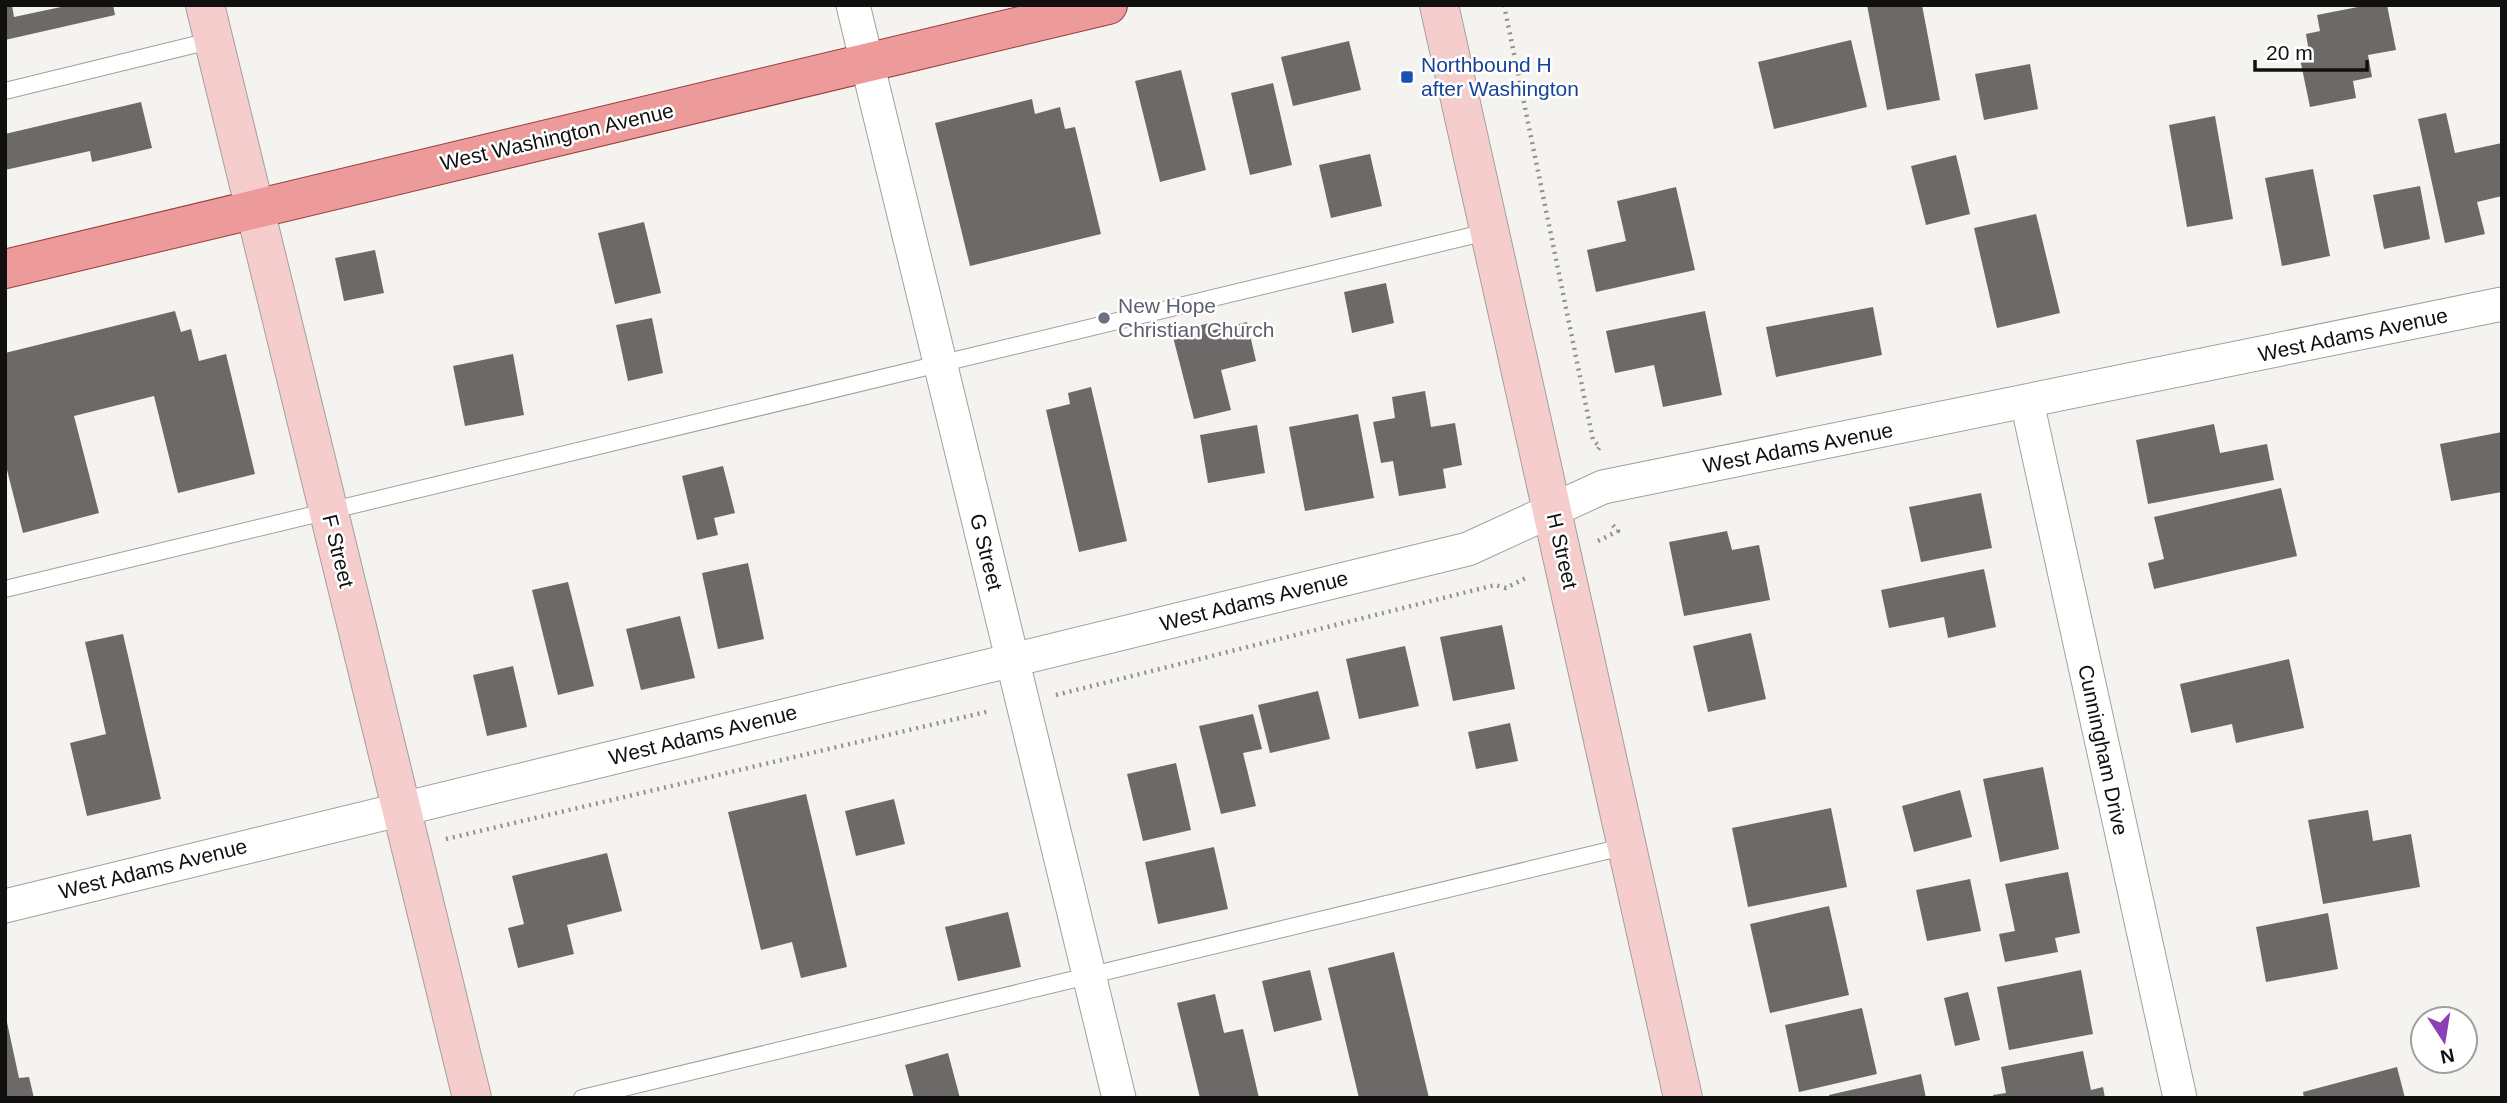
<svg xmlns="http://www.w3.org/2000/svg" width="2507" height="1103" viewBox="0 0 2507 1103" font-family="Arial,sans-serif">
	<rect width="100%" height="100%" fill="#f4f3ef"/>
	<path fill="#6d6968" d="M5,5H12L14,17L61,7V5H113L115,15L5,40Z
		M1867,5H1922L1940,100L1887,110Z
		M2368,5H2387L2396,50L2368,55L2372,77L2353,81L2356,98L2310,107L2299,54L2309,52L2306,34L2320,31L2317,15Z
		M1851,40L1867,107L1774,129L1758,62Z
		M1349,41L1361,90L1293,106L1281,57Z
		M2030,64L2038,109L1984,120L1975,74Z
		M1181,70L1206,170L1160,182L1135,81Z
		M1273,83L1292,165L1250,175L1231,93Z
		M1032,99L1035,114L1060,107L1065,129L1075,127L1101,234L970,266L935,123Z
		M141,102L152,148L92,162L90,151L5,170V134Z
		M2446,113L2455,153L2502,143V196L2477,202L2485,234L2445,243L2418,119Z
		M2215,116L2233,219L2187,227L2169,125Z
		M1370,154L1382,206L1331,218L1319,165Z
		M1956,155L1970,214L1926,225L1911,166Z
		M2313,169L2330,256L2282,266L2265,178Z
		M2420,186L2430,239L2384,249L2373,195Z
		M1676,187L1695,270L1596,292L1587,250L1626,241L1617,201Z
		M2036,214L2060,313L1997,328L1974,228Z
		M644,222L661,293L615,304L598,233Z
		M375,250L384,293L344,301L335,258Z
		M1386,283L1394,323L1352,333L1344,292Z
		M1873,307L1882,355L1776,377L1766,327Z
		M175,311L181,332L191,329L199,361L226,354L255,474L178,493L154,396L74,416L99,513L23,533L5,462V353Z
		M1705,311L1722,395L1663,407L1654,365L1615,373L1606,331Z
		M652,318L663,373L628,381L616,325Z
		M1247,322L1256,361L1221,370L1231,410L1194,419L1172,333L1209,323L1210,331Z
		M513,354L524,415L465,426L453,366Z
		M1091,387L1127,541L1079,552L1046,410L1070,404L1068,393Z
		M1425,391L1431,427L1455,423L1462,465L1443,469L1446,488L1399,496L1393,461L1381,463L1373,422L1395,418L1392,397Z
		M1358,414L1374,498L1305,511L1289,427Z
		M2214,424L2220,453L2267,444L2274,480L2148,504L2136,440Z
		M1257,425L1265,473L1208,483L1200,435Z
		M2502,432V492L2451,501L2440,444Z
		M723,466L735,513L714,518L718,535L697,540L682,476Z
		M2281,488L2297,556L2154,589L2148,563L2164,559L2154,517Z
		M1981,493L1992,548L1921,562L1909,507Z
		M1727,531L1732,550L1759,545L1770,600L1684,616L1669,542Z
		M748,563L764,639L718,649L702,573Z
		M1984,569L1996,627L1948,638L1944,617L1889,628L1881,590Z
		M568,582L594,686L558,695L532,590Z
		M680,616L695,678L641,690L626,629Z
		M1502,625L1515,689L1453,701L1440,637Z
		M1751,633L1766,699L1708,712L1693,646Z
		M123,634L161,799L87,816L70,743L106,734L85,642Z
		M1405,646L1419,706L1359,719L1346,659Z
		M2289,659L2304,728L2236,743L2232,724L2191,733L2180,684Z
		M513,666L527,727L487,736L473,675Z
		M1318,691L1330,739L1270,753L1258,705Z
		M1253,714L1262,749L1243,753L1256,806L1221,814L1199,726Z
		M1510,723L1518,761L1476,769L1468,732Z
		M1176,763L1191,830L1143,841L1127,774Z
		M2043,767L2059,849L2000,862L1983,779Z
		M1960,790L1972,837L1914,852L1902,806Z
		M806,794L847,967L801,978L792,942L761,950L728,812Z
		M894,799L905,844L856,856L845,811Z
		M1831,808L1847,887L1748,907L1732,828Z
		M2368,810L2373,841L2411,834L2420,887L2323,904L2308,820Z
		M1214,847L1228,909L1158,924L1145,862Z
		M607,853L622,911L567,925L574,954L518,968L508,928L524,924L512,876Z
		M2068,872L2080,933L2055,938L2058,952L2005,962L1999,934L2015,931L2005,884Z
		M1970,879L1981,931L1927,941L1916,890Z
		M1829,906L1849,995L1770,1013L1750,924Z
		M1008,912L1021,967L958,981L945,927Z
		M2328,913L2338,969L2266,982L2256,927Z
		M1394,952L1429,1098H1359L1328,968Z
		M1310,970L1322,1020L1274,1032L1262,981Z
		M2081,970L2093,1034L2009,1050L1997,987Z
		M1968,992L1980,1040L1955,1046L1944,998Z
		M1215,994L1224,1033L1243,1029L1259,1098H1200L1177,1003Z
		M1862,1008L1877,1074L1799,1092L1785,1025Z
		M5,1013L19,1078L29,1077L34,1098H5Z
		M2083,1051L2091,1090L2103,1087L2105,1098H1994L1993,1095L2006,1093L2001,1067Z
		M948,1053L960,1098H914L905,1065Z
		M2397,1067L2405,1098H2304L2303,1092Z
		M1921,1074L1926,1098H1830L1829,1095Z"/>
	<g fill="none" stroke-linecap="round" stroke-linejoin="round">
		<g stroke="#a1a09d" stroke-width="18">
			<path id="lane" d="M5,91L214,40
				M5,589L1491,231
				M582,1098L1627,846"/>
		</g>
		<g stroke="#a1a09d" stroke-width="35">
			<path id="street" d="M853,5L1119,1098
				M2027,402L2180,1098
				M5,906L1468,549L1603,487L2502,304"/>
		</g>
		<g stroke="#a1a09d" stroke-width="40">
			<path id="secondary" d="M205,5L472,1098
				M1439,5L1683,1098"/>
		</g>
		<g stroke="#973e3d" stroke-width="40">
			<path id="primary" d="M5,269L1108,5"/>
		</g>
		<path stroke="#92918f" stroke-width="4.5" stroke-dasharray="2 5" stroke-linecap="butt" d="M1504,5L1593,440L1600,447L1597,451
			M1598,541L1618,531L1611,523
			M1056,695L1495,585L1506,588L1528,577
			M446,839L990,711"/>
		<use href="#lane" stroke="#fff" stroke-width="16"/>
		<use href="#street" stroke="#fff" stroke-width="33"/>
		<use href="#secondary" stroke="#f5cdcc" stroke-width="38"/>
		<use href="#primary" stroke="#ec9a9a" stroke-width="38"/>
	</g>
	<rect fill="#1a4fb4" stroke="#fff" stroke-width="2.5" x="1400" y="70" width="14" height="14" rx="3.5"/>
	<circle fill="#6b7280" stroke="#fff" stroke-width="2.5" cx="1104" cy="318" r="7"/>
	<g text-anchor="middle" stroke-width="5" stroke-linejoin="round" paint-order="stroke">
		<g font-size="21" fill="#164399" stroke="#fff" text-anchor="start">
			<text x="1421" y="72">Northbound H<tspan x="1421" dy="24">after Washington</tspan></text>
		</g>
		<g font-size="21" fill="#10100f" stroke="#fff">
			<text transform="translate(557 137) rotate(-13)" y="7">West Washington Avenue</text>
			<text transform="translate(2353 335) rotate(-12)" y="7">West Adams Avenue</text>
			<text transform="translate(1798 448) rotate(-11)" y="7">West Adams Avenue</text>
			<text transform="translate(338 551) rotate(76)" y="7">F Street</text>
			<text transform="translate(1562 551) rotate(77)" y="7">H Street</text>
			<text transform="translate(986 552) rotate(76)" y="7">G Street</text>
			<text transform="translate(1254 601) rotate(-14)" y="7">West Adams Avenue</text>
			<text transform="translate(703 735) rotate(-14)" y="7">West Adams Avenue</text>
			<text transform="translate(2103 750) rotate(78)" y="7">Cunningham Drive</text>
			<text transform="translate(153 869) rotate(-14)" y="7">West Adams Avenue</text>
		</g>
		<g font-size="21" fill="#5b616d" stroke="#fff" text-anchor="start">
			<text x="1118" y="313">New Hope<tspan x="1118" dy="24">Christian Church</tspan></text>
		</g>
	</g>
	<rect width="2507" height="1103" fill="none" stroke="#10100f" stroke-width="14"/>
	<g transform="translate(2444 1040) rotate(168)"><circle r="33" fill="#ffffff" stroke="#9f9f9f" stroke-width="2"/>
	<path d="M0-5L12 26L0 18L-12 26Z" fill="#8a41b3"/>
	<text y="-10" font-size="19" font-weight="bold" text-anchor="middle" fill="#10100f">N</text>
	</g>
	<path d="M2255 60v10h112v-10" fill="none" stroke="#10100f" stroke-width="3.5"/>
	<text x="2266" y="60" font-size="21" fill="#10100f" stroke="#ffffff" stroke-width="5" paint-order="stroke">20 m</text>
</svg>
